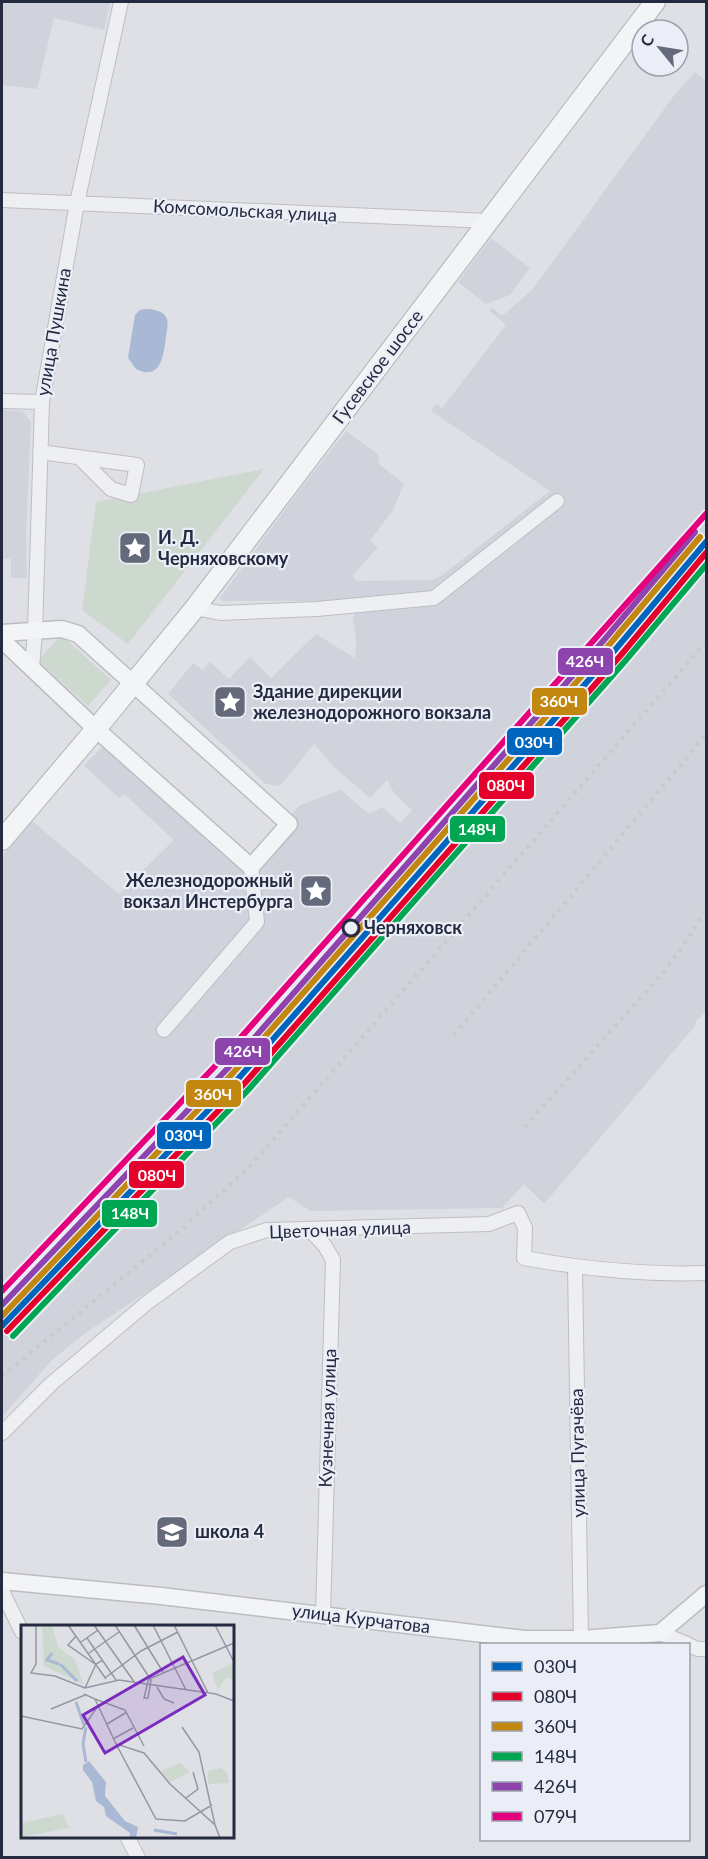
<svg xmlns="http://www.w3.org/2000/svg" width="708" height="1859" viewBox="0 0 708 1859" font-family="Lato,sans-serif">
	<rect width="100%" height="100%" fill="#dfe0e5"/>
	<path fill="#d0d3dc" d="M2,2H110L104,30L54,18L37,89L2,85Z
		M695,72L706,81V1012L696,1021L695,1026L544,1204L524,1184L502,1208L310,1211L289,1197L84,1334L51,1361L2,1417V856L32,821L119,894L174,840L124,794L119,798L84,766L103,746L201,831L248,865L300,805L341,790L369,814L382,807L400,823L412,810L394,793L387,780L370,798L335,768L314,744L280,786L266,784L168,694L193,663L203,670L210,662L229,679L250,657L271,678L316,634L355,658L356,639L353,618L356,607L355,598L333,601H223L219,599L298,492L346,431L378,454L379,459L378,463L404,484L393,510L370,541L378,547L352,576L356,581L432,580L441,576L550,491L431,411L436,404L442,408L506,325L489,310L492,308L502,316L532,290L673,97Z
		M491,238L530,268L510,295L486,304L458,282Z
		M2,410L22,411L31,422L26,536L27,578H11V559H2Z"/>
	<path fill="#cdd9ce" d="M264,469L128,644L82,610L96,502Z
		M61,635L111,680L88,706L38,661Z"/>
	<path fill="#a9b8d4" d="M145,309C152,309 162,310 166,317C169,323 167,330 166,336C164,354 161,382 136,369L128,358L135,315L140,310Z"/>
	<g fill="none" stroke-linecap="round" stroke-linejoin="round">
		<g stroke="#bdbec3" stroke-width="16">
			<path id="minor" d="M2,200L489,221
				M2,401L42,402
				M40,452L137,465L131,495L111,489L80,458
				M195,608L220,613L317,609L434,598L557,501
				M32,668L35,631L42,402L77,203L121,2
				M164,1030L257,922L251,867
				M310,1230L325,1246L333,1260L323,1615
				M575,1267L581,1639
				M2,1433L51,1384L148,1302L230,1242L267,1230L489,1224L518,1213L525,1228L524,1258C584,1269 645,1275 706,1273
				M2,1591L22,1632
				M660,1633L687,1644
				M688,1645L698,1649H706
				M127,1836L138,1858"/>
		</g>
		<g stroke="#bbbdc3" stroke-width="19">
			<path id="major" d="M2,633L62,629L78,634L289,824L251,867L96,729L2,640
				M2,1581L161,1596L525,1639H581L660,1633L706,1594"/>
		</g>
		<g stroke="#b1b3ba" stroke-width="22">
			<path id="highway" d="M2,840L96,729L195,608L655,2"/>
		</g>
		<use href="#minor" stroke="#eeeff2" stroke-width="14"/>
		<use href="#major" stroke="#f3f4f5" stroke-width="16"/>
		<use href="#highway" stroke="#f3f4f5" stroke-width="20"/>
		<path stroke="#c7c9cd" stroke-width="4" stroke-dasharray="3 6" stroke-linecap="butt" d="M454,1035L706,735
			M525,1127L666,969L688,939L706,910
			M2,1376L181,1230L253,1163L706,642"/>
		<g stroke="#ebeef6" stroke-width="10">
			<path id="rail-1" d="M2,1326L238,1079L615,650L706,542"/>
		</g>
		<g stroke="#ebeef6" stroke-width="10">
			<path id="rail-2" d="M7,1331L244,1084L621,655L706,553"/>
		</g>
		<g stroke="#ebeef6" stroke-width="10">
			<path id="rail-3" d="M2,1316L232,1074L609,645L700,537"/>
		</g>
		<g stroke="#ebeef6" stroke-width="10">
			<path id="rail-4" d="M13,1336L249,1089L626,660L706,565"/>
		</g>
		<g stroke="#ebeef6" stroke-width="10">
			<path id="rail-5" d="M2,1305L227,1069L604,640L695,532"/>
		</g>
		<g stroke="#ebeef6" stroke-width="10">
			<path id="rail-6" d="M2,1291L219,1062L706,514"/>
		</g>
		<use href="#rail-1" stroke="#0065bd" stroke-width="6"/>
		<use href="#rail-2" stroke="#e4002b" stroke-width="6"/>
		<use href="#rail-3" stroke="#c28710" stroke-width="6"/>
		<use href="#rail-4" stroke="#00a651" stroke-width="6"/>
		<use href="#rail-5" stroke="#8e44ad" stroke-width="6"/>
		<use href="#rail-6" stroke="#e5007d" stroke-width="6"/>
	</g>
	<defs>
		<g id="sight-square" transform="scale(1.725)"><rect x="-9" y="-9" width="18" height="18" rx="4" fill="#656a7a" stroke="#ebeef6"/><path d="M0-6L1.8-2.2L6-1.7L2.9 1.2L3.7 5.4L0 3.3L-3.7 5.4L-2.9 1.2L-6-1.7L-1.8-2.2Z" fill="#fff"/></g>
		<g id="school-square" transform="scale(1.725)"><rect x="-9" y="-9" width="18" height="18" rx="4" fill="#656a7a" stroke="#ebeef6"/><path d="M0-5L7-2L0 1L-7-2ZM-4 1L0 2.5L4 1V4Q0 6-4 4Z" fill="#fff"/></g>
	</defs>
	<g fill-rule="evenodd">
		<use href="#sight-square" x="135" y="548"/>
		<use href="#sight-square" x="230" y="702"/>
		<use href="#sight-square" x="316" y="891"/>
		<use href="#school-square" x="172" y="1532"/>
	</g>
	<circle fill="#ebeef6" stroke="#242b40" stroke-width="3" cx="351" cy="928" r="8"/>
	<g text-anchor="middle" stroke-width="4.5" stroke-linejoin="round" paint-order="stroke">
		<g font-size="18" fill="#242b40" stroke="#ebeef6">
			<text transform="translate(245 211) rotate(3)" y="6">Комсомольская улица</text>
			<text transform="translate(54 332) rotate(-80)" y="6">улица Пушкина</text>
			<text transform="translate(378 367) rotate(-53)" y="6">Гусевское шоссе</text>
			<text transform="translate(340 1230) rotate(-2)" y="6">Цветочная улица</text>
			<text transform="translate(328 1418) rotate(-88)" y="6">Кузнечная улица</text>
			<text transform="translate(578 1453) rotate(-91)" y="6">улица Пугачёва</text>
			<text transform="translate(361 1619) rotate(7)" y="6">улица Курчатова</text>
		</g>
		<g font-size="18" font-weight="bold" fill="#242b40" stroke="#ebeef6" text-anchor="start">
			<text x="158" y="544">И. Д.<tspan x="158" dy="21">Черняховскому</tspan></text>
			<text x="253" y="698">Здание дирекции<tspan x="253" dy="21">железнодорожного вокзала</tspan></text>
			<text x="293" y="887" text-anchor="end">Железнодорожный<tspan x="293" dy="21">вокзал Инстербурга</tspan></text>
			<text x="195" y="1538">школа 4</text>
		</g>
		<g font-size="18" font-weight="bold" fill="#242b40" stroke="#ebeef6" text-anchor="start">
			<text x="364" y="934">Черняховск</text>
		</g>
	</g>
	<g transform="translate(21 1625)">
		<rect width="213" height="213" fill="#dfe0e5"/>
		<path d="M21,0H31L37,22L54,35L63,60L23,41ZM213,38V55L205,52L197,65L191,48ZM159,138L169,147L149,157L140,146ZM200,143L206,147L208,158L187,159V146ZM42,189L48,203L0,212V198Z" fill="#cdd9ce"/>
		<path d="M68,136L85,157L84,171L104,196L117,202L115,213H108L109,208L85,191L83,182L75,176L71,157L62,145V140Z" fill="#a9b8d4"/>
		<path fill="none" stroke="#a9b8d4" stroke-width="3" d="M31,28L26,35L38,39M39,39L56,56M55,77L63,100M65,137L62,119L65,102M133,205L156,209"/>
		<path fill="none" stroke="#9498a3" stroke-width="1.5" d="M15,0V39L10,48L34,51L64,63L98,55L195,69L213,76M47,0L85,54M73,0L114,58M94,0L130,55L127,73H123L128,52M113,0L142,47M132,0L165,65M153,0L187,68M194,0L213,37M55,11L47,20L74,39M66,13L95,55M60,17L77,5M68,28L98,7M84,53L120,26L157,7M128,54L213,18M136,62L143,74L153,78M64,63L75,39L82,35M63,69L74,74L95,119L123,128L149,159L194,200L199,213M74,74L104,85L123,121M30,84L64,70M0,91L61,104L77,81M86,99L106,87M161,102L178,127L194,200M92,114L112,103M95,119L135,194L164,196L191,180M165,173L177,164L172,147"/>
		<path fill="#7b2cbf" fill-opacity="0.15" stroke="#7b2cbf" stroke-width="3" d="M162,32L184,70L84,128L62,90Z"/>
		<rect width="213" height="213" fill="none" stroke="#242b40" stroke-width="3"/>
	</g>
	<g stroke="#ebeef6" stroke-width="2">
		<rect x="557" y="647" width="57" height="29" rx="6" fill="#8e44ad"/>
		<rect x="531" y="687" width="57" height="29" rx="6" fill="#c28710"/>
		<rect x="506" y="727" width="57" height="29" rx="6" fill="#0065bd"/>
		<rect x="478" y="771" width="57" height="29" rx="6" fill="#e4002b"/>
		<rect x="449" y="815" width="57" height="28" rx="6" fill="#00a651"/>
		<rect x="214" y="1037" width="57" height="29" rx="6" fill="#8e44ad"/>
		<rect x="185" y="1079" width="57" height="29" rx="6" fill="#c28710"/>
		<rect x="156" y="1121" width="56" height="29" rx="6" fill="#0065bd"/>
		<rect x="128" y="1160" width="57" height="29" rx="6" fill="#e4002b"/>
		<rect x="101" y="1199" width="57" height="29" rx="6" fill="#00a651"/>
	</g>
	<g font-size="16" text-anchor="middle" font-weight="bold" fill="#fff">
		<text x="585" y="667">426Ч</text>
		<text x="559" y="707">360Ч</text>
		<text x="534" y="748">030Ч</text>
		<text x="506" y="791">080Ч</text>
		<text x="477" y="835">148Ч</text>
		<text x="243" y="1057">426Ч</text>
		<text x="213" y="1100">360Ч</text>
		<text x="184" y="1141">030Ч</text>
		<text x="157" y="1181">080Ч</text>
		<text x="130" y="1219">148Ч</text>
	</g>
	<rect width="708" height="1859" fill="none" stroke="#242b40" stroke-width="6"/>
	<rect x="480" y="1643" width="210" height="198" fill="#ebeef6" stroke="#9ba0ad" stroke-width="1.5"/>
	<rect x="492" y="1662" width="30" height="9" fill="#0065bd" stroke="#9ba0ad" stroke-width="1.5"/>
	<text x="534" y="1673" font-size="18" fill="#242b40">030Ч</text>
	<rect x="492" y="1692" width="30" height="9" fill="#e4002b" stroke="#9ba0ad" stroke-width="1.5"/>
	<text x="534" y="1703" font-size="18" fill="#242b40">080Ч</text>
	<rect x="492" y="1722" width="30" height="9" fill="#c28710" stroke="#9ba0ad" stroke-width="1.5"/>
	<text x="534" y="1733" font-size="18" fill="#242b40">360Ч</text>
	<rect x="492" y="1752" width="30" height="9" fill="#00a651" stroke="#9ba0ad" stroke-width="1.5"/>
	<text x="534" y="1763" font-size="18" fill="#242b40">148Ч</text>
	<rect x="492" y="1782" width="30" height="9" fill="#8e44ad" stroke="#9ba0ad" stroke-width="1.5"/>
	<text x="534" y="1793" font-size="18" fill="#242b40">426Ч</text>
	<rect x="492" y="1812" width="30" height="9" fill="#e5007d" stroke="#9ba0ad" stroke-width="1.5"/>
	<text x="534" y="1823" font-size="18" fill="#242b40">079Ч</text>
	<g transform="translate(660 48) rotate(300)"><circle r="28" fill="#ebeef6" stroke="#9ba0ad" stroke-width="1.5"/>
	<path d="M0-4.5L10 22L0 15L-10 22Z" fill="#656a7a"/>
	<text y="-9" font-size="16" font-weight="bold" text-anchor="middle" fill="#242b40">С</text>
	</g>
</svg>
